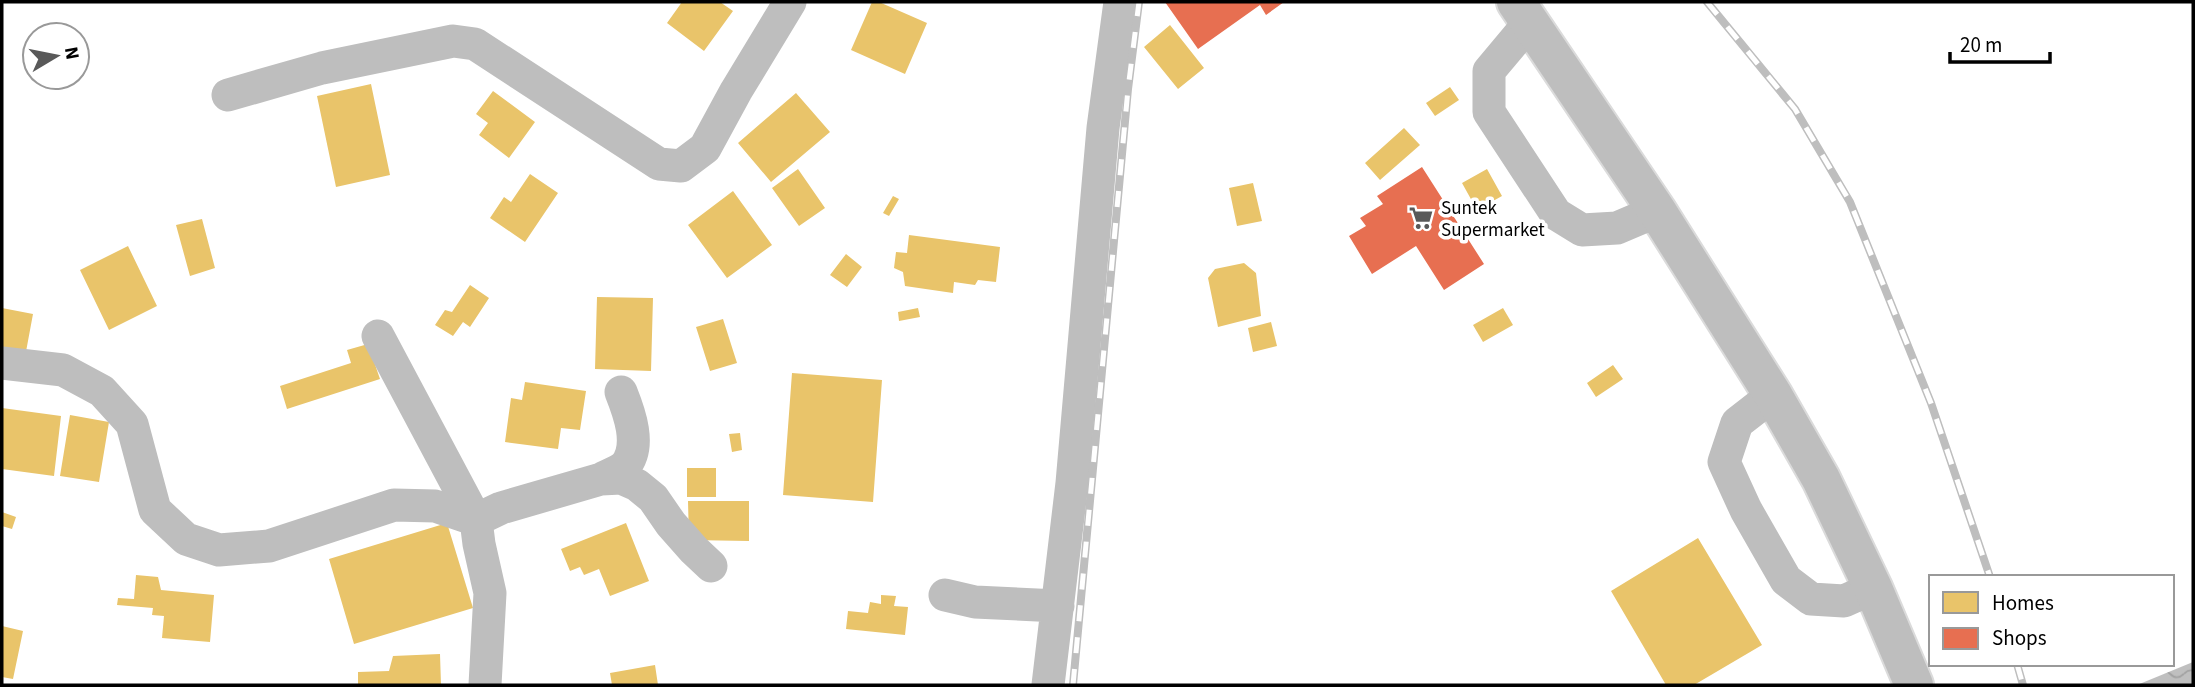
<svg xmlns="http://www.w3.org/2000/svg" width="2195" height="687" viewBox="0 0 2195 687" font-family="'Source Sans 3',sans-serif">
	<defs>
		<pattern id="water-waves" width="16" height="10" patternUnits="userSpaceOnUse" patternTransform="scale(1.75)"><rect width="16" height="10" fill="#bfbfbf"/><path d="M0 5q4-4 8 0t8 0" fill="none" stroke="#a2a2a2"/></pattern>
	</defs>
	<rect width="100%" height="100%" fill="#fff"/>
	<path fill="url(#water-waves)" d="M2193,662V685H2137Z"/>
	<path fill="#e9c46a" d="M682,2H720L733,11L704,51L667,23Z
		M872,2H879L927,23L905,74L851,50Z
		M1170,25L1204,68L1178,89L1144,47Z
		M371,84L390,175L336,187L317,96Z
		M1450,87L1459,100L1435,116L1426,103Z
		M493,91L535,122L509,158L479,135L488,123L476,114Z
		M796,93L830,132L771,182L738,143Z
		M1404,128L1420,145L1380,180L1365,163Z
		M798,169L825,208L799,226L772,188Z
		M1487,169L1502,196L1477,210L1462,183Z
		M530,174L558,193L525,242L490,218L504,197L511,202Z
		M1253,183L1262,221L1237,226L1229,188Z
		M733,191L772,245L727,278L688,225Z
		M893,196L899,199L889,216L883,213Z
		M202,219L215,268L190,276L176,225Z
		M909,235L1000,247L996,282L978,280L975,285L954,282L953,293L905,286L903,272L894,268L896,252L907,253Z
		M128,246L157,306L109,330L80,270Z
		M846,254L862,267L847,287L830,275Z
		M1244,263L1256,273L1261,316L1218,327L1208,278L1215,269Z
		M470,285L489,298L470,327L463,322L453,336L435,325L445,310L452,312Z
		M597,297L653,298L651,371L595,369Z
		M2,308L33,314L25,357L2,352Z
		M918,308L920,317L899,321L898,312Z
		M1503,308L1513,325L1483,342L1473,325Z
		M723,319L737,363L710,371L696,327Z
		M1271,322L1277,346L1253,352L1248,328Z
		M368,344L380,379L287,409L280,386L351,363L347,350Z
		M1613,365L1623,379L1596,397L1587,383Z
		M792,373L882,380L873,502L783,495Z
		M525,382L586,391L580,430L561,428L558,449L505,442L511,398L522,400Z
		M2,408L61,416L54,476L2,469Z
		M70,415L109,422L99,482L60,476Z
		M740,433L742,450L732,452L729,434Z
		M687,468H716V497H687Z
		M688,501H749V541L689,540Z
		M2,512L16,517L12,529L2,526Z
		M447,523L473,608L354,644L329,559Z
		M626,523L649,581L610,596L599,569L584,575L580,567L570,571L561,549Z
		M1698,538L1762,645L1694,685H1666L1611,591Z
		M136,575L158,577L161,590L214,595L210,642L162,638L164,616L152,615L153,608L117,605L118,598L134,599Z
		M881,595L896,596L894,606L908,607L905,635L846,629L848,611L868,613L870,602L881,604Z
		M2,626L23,631L13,679L2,677Z
		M440,654L441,685H358V672L389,671L393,656Z
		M655,665L658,685H612L610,673Z"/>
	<path fill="#e76f51" d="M1165,2H1284L1266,15L1260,5L1198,49Z
		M1422,167L1484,264L1444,290L1416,246L1372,274L1349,236L1366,226L1360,218L1383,204L1377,196Z"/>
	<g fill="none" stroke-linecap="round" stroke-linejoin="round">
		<g stroke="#dbdbdb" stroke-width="42">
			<path id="major" d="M1516,2L1657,211L1773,395L1821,479L1873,588L1914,685"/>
		</g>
		<path stroke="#bebebe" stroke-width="33" d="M1530,22L1489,71V112L1556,214L1582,230L1617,228L1657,211
			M228,95L322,68L453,41L475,44L659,164L681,166L705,148L736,91L790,2
			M378,336L476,520
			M2,363L63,370L102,391L132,424L155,510L186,539L219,550L269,546L394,505L435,506L476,520
			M1773,395L1737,423L1724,462L1746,510L1786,580L1811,599L1844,601L1873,588
			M601,479C608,475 620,471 625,466C642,446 629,412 621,392
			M945,595L975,602L1058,606
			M485,685L490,593L479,544L476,520L501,508L601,479L621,478L637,485L653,498L671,524L694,550L711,566
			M1048,685L1072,483L1103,128L1120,2"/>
		<use href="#major" stroke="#bebebe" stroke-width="38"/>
		<g stroke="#bebebe" stroke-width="8">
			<path id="rail" d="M1707,2L1795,109L1850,202L1931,403L1990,577
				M2017,664L2023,685
				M1073,685L1128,89L1139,2"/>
		</g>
		<use href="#rail" stroke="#fff" stroke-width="5" stroke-dasharray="16" stroke-linecap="butt"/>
	</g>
	<defs>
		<g id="supermarket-bare" transform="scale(1.89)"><path d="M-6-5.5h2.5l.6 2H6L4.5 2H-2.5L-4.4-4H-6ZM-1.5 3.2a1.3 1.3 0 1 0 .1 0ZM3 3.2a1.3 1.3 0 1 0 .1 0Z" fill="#595959" stroke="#fff" stroke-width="2.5" paint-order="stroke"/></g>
	</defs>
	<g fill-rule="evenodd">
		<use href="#supermarket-bare" x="1421" y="218"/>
	</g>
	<g text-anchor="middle" stroke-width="7" stroke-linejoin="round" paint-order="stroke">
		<g font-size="19" fill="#000" stroke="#fff" text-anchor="start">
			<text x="1441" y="214">Suntek<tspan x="1441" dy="22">Supermarket</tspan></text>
		</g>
	</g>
	<rect width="2195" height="687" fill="none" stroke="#000000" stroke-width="7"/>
	<rect x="1929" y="575" width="245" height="91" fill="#ffffff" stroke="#999999" stroke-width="2"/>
	<rect x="1943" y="592" width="35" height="21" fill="#e9c46a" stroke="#999999" stroke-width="2"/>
	<text x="1992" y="610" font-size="21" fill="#000000">Homes</text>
	<rect x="1943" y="628" width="35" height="21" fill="#e76f51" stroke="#999999" stroke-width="2"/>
	<text x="1992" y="645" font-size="21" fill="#000000">Shops</text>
	<g transform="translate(56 56) rotate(80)"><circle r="33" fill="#ffffff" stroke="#999999" stroke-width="2"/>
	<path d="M0-5L12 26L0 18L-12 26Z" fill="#595959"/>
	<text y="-10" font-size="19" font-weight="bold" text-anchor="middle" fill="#000000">N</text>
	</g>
	<path d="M1950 52v10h100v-10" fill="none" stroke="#000000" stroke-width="3.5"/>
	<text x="1960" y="52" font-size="21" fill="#000000" stroke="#ffffff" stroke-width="5" paint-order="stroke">20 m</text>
</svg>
